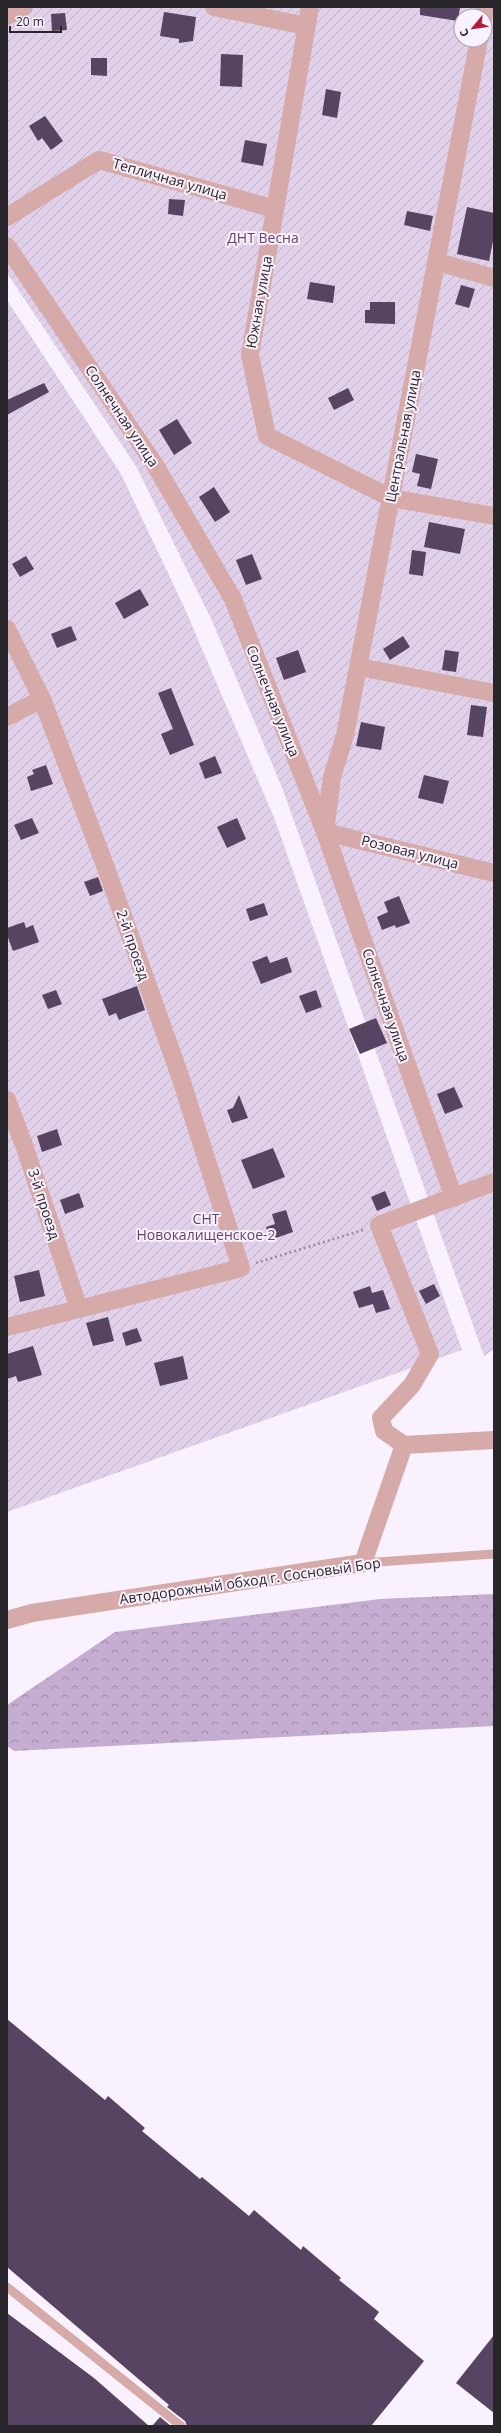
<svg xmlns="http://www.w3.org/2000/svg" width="501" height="2433" viewBox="0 0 501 2433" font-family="'Open Sans',sans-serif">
	<defs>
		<pattern id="forest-crowns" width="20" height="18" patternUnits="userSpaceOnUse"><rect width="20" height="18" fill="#c4add1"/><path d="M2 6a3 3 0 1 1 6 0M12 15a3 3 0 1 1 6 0" fill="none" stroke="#9f8daa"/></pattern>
		<pattern id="garden-furrows" width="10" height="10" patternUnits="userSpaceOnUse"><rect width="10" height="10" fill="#e0d0e9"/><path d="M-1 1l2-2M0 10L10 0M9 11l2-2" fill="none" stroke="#c0b2c8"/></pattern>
	</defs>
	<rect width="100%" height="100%" fill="#f9f1fd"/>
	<path fill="url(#forest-crowns)" d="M494,1594V1726L14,1751L7,1746V1705L115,1632L380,1599Z"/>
	<path fill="url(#garden-furrows)" fill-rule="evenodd" d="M7,7H494V1349L484,1356L283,790L213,623L136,466L7,273ZM461,16H485V40H461Z
		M7,300L121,474L185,609L275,820L462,1350L7,1512Z"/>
	<path fill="#574362" d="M420,7H460L458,21L420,15Z
		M164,12L196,17L193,41L179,43V39L160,36Z
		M65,13L67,30L52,31L51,14Z
		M221,54L243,55L242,87L220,86Z
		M91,58H107V76L91,75Z
		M326,89L341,92L337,118L322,115Z
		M45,116L63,141L51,150L42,138L38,141L29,126Z
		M245,140L267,144L263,166L241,162Z
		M169,199L185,200L183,216L168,214Z
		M467,207L494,213V236L489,261L457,254Z
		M407,211L433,216L430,231L404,225Z
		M310,282L335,286L333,303L307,299Z
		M461,285L475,289L469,308L455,304Z
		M370,302H395V324L365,323V310H370Z
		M44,383L49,392L7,415V400Z
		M348,388L354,400L334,410L328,398Z
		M177,419L192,443L174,455L159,430Z
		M416,454L438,459L431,489L417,486L420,474L412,472Z
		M214,487L230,512L215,522L199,497Z
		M429,522L465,529L460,554L424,547Z
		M412,550L426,552L423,576L409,574Z
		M252,554L262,579L246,585L236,560Z
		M26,556L34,569L20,577L12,564Z
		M140,589L149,605L124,619L115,603Z
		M71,626L77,640L57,648L51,634Z
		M403,636L410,647L390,660L383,649Z
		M298,650L306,672L284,680L276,658Z
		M445,650L459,652L456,672L442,670Z
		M171,688L194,745L170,755L161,734L173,729L158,693Z
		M471,705L487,707L483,737L467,735Z
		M361,722L385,727L381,750L356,746Z
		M215,756L222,773L205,779L199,763Z
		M46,765L53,784L31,791L27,777L34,774L32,770Z
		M424,775L449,781L443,804L418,798Z
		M32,818L39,833L21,840L14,825Z
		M237,818L246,839L227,848L217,827Z
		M98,877L103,891L90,896L84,882Z
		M399,896L410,923L396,928L395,925L382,930L377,917L388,912L384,902Z
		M264,903L268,915L250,921L246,909Z
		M24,922L26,928L33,925L39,942L13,951L7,935V928Z
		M267,956L270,963L287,957L292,972L261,984L252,962Z
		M137,986L145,1010L119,1020L116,1013L109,1016L102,999Z
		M56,990L62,1004L48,1009L42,995Z
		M316,990L322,1007L306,1013L299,996Z
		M376,1018L387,1043L360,1054L349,1029Z
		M454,1087L463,1107L445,1114L437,1094Z
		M239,1095L248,1118L232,1123L227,1110L233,1108Z
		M57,1129L62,1145L42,1152L37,1136Z
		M273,1148L285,1177L253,1189L241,1160Z
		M385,1191L391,1205L377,1211L371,1197Z
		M79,1193L84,1207L65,1214L60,1200Z
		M286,1210L293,1232L270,1240L266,1227L275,1224L272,1214Z
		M39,1270L45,1296L20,1302L14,1276Z
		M434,1284L440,1296L426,1304L419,1291Z
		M370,1286L372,1293L383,1290L390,1309L376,1313L373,1304L359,1308L353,1292Z
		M108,1317L114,1341L93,1346L86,1323Z
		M137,1328L142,1341L126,1346L122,1333Z
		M33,1346L42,1375L18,1382L16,1376L7,1379V1354Z
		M183,1356L188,1379L160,1386L154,1363Z
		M7,2019L105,2100L108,2096L145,2128L142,2131L200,2179L202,2177L249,2216L254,2210L301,2250L303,2246L341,2278L339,2280L379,2312L374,2319L424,2361L371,2426H187L185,2421L167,2407L169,2405L7,2267Z
		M7,2313L94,2378L149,2426H7Z
		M494,2335V2413L456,2383Z
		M160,2417L171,2426H152Z"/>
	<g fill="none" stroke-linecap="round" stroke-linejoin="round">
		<path stroke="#948f97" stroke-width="2.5" stroke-dasharray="2 3" stroke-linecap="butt" d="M256,1263L363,1230"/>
		<path stroke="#d6aaa9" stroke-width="9" d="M363,1563L494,1554
			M7,2287L181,2426"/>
		<path stroke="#d6aaa9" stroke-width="18" d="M214,7L306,26
			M310,7L250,355L267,436L391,498L494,516
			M7,16L24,7
			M484,16L486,7
			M479,40L345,735L332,777L325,832L494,873
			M7,217L99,160L275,209
			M7,246L155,465L233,599L325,832L454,1198
			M438,262L494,278
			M7,629L42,699L106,868L180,1076L241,1268L7,1327
			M359,667L494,693
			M7,717L42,699
			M7,1100L24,1145L79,1309
			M404,1445L384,1431L381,1418L412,1385L430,1354L379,1225L494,1182
			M404,1445L494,1440
			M7,1620L32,1613L363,1563L404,1445"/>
	</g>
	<g text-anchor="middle" stroke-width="4" stroke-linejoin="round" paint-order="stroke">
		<g font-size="14" fill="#28262a" stroke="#f9f1fd">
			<text transform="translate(170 179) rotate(16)" y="5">Тепличная улица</text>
			<text transform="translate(259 302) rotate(-80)" y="5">Южная улица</text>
			<text transform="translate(122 416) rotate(56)" y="5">Солнечная улица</text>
			<text transform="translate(403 436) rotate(-79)" y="5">Центральная улица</text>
			<text transform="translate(273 701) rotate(68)" y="5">Солнечная улица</text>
			<text transform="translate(410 852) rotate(14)" y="5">Розовая улица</text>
			<text transform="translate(133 945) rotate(71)" y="5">2-й проезд</text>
			<text transform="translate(386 1005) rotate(71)" y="5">Солнечная улица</text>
			<text transform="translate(44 1204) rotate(72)" y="5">3-й проезд</text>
			<text transform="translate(250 1581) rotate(-8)" y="5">Автодорожный обход г. Сосновый Бор</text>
		</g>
		<g font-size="14" fill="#634273" stroke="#f9f1fd">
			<text x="263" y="243">ДНТ Весна</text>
			<text x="206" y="1224">СНТ<tspan x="206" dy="16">Новокалищенское-2</tspan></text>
		</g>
	</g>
	<rect width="501" height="2433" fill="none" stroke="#28262a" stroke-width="16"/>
	<g transform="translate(473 28) rotate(241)"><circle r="19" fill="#f9f1fd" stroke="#a5a0a9"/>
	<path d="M0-3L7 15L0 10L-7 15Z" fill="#b01c39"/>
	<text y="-6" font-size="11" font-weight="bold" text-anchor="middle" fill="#28262a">С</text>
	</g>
	<path d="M10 26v6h51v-6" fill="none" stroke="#28262a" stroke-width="2"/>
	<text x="16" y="26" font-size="12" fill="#28262a" stroke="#f9f1fd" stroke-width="3" paint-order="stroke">20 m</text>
</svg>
